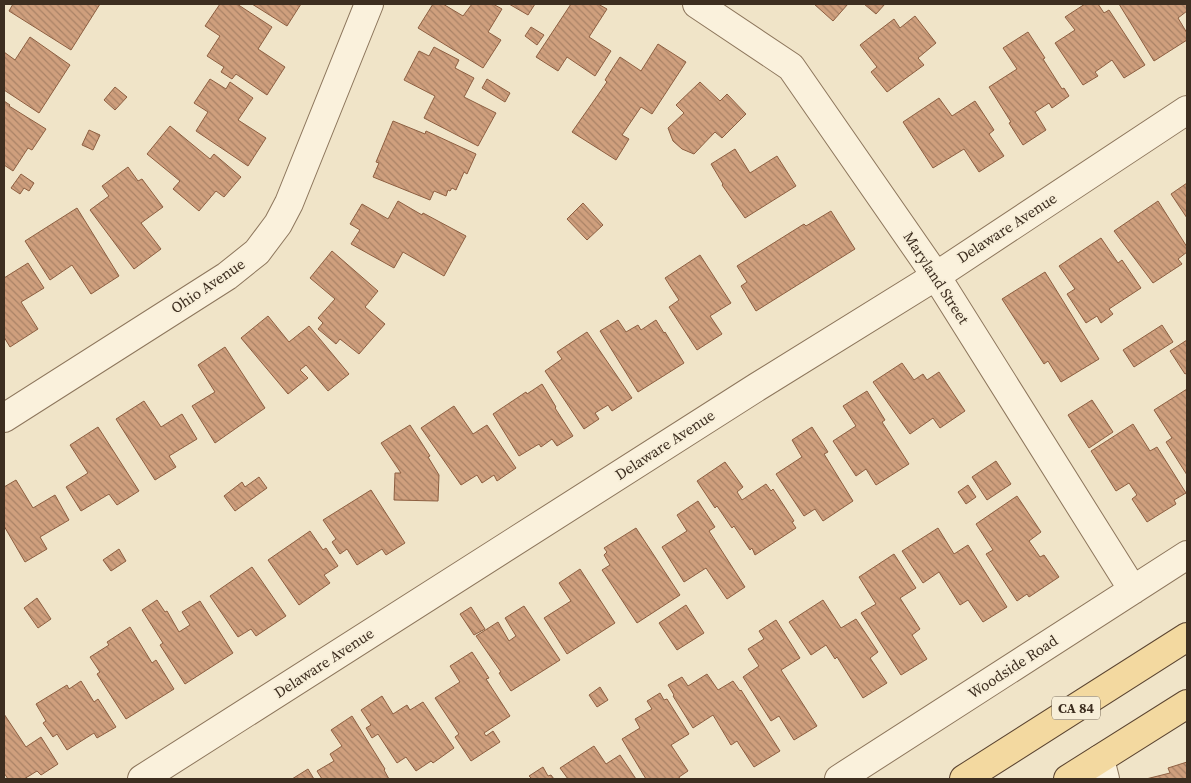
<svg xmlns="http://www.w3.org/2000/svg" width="1191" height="783" viewBox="0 0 1191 783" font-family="'Source Serif 4',serif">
	<defs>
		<pattern id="building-back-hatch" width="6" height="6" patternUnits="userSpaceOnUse" patternTransform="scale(1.25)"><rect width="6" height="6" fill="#cf9f7d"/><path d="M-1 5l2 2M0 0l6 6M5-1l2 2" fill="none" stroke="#a98266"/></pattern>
	</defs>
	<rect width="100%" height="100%" fill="#f0e4c8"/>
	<path fill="url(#building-back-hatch)" stroke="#8d5f41" d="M13,4H100L71,50L9,11Z
		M220,4H237L272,27L258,49L285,67L267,95L236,74L232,79L221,72L224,67L207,56L220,36L205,26Z
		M252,4H301L287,26Z
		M433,4H443L463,16L472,4H493L502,9L488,32L501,40L483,68L418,28Z
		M509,4H535L528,15Z
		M571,4H598L607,9L589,37L611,51L595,76L567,57L558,71L536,57Z
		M814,4H848L833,21Z
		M864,4H885L876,14Z
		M1085,4H1098L1104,13L1109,10L1145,65L1124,78L1112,60L1095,72L1098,76L1083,85L1055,43L1075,30L1065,17Z
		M1119,4H1187V11L1178,18L1187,33V40L1154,61Z
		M915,16L936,43L918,58L924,65L887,92L871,72L877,67L860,45L894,19L900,28Z
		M531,27L544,35L537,45L525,36Z
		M1028,32L1045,58L1043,59L1062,89L1064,88L1069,96L1052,108L1049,103L1035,112L1046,130L1023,145L1009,123L1011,122L989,87L1017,69L1003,48Z
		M30,37L70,65L39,113L4,90V52L15,60Z
		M658,44L686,62L652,114L641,107L622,135L629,139L616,160L572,132L607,82L605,80L620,57L641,71Z
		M434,47L459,60L455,68L474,78L464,97L496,113L478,146L424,118L435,96L404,80L419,51L429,56Z
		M210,79L226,89L230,82L253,98L238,120L266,138L248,166L196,131L208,112L194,103Z
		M487,79L510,93L505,102L482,88Z
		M700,82L720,101L727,94L746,114L722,138L715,132L694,154L682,149L673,141L668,128L684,113L676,105Z
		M115,87L127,97L115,110L104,100Z
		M939,98L952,116L975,101L994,130L989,134L1004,156L979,172L964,149L933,168L903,122Z
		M4,101L10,105L9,106L46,129L32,150L28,148L13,171L4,165Z
		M393,121L425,134L426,131L476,154L467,174L464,172L456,190L452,188L450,191L448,190L446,196L434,191L430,200L373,177L379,163L376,162Z
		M170,126L210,159L214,154L241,177L224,197L216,191L199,211L173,189L180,181L147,154Z
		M89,130L100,135L93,150L82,145Z
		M735,149L750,173L777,156L796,186L745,218L722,185L723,184L711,164Z
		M128,167L138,181L142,179L163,207L141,223L161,249L134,269L90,210L109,196L102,186Z
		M21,174L34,183L29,191L24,188L20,194L11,188Z
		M1187,183V218L1171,194Z
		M398,201L422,215L423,213L466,236L444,276L403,252L394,268L351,244L360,230L350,224L362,204L388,219Z
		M1158,201L1187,247V252L1178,259L1182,264L1153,283L1114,231Z
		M583,203L603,225L587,240L567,219Z
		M77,208L119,276L91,294L72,265L50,280L25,241Z
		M831,211L855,249L756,311L741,286L747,282L737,266L804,224L806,226Z
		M1101,238L1118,263L1122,260L1141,288L1109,309L1113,314L1101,323L1097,316L1086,323L1067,294L1075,289L1059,266Z
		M332,251L378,291L365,307L385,324L359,354L340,339L336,344L318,329L323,323L318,318L335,299L310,278Z
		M700,255L731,303L710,316L722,334L697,350L669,307L679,300L665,278Z
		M28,263L44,288L21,302L38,329L10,347L4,337V278Z
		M1045,272L1099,359L1061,382L1048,361L1044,364L1002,299Z
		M268,316L289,342L309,326L349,374L328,391L306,365L300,370L308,378L288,394L241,338Z
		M618,320L626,332L638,325L641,330L656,320L664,333L665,332L684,363L638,392L600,331Z
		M1162,325L1173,342L1134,367L1123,350Z
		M587,332L632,398L612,411L608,405L595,413L599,419L584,429L545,371L562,359L557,352Z
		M1187,340V373L1185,374L1170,351Z
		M225,347L265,408L215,443L192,406L215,392L198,365Z
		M902,363L914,380L923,374L927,380L939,372L965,411L940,428L933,418L910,434L873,382Z
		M542,384L556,407L555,408L573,436L557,446L552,439L541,447L539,444L519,456L493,414L526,392L527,394Z
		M1187,389V475L1166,442L1172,438L1154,410Z
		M867,391L885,420L882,422L909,464L876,485L866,469L856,476L833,441L856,426L843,406Z
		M1092,400L1113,432L1089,448L1068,415Z
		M144,401L161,427L182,414L197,439L169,456L176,467L155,480L116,419Z
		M454,406L473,434L487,425L516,468L497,481L494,475L482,483L477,475L461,485L421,428Z
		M1133,424L1150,451L1157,447L1186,493L1174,500L1176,504L1147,522L1132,499L1137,495L1129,483L1116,491L1091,451Z
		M410,425L430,456L428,457L439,475L438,501L394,500L395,473H401L381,443Z
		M98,427L139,491L117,505L109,494L81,511L66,487L88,473L70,445Z
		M812,427L828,452L824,454L853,501L823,521L815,509L804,516L776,474L802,457L792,440Z
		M996,461L1011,484L987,500L972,477Z
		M725,462L743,487L737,492L742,500L766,484L771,491L773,489L794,521L792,522L796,528L755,555L752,548L750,550L734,526L732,528L717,506L715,508L697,481Z
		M259,477L267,488L235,511L224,496L242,482L245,487Z
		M16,480L33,508L55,495L69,520L40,537L47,549L25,562L4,526V487Z
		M968,485L976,497L966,504L958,492Z
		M371,490L405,543L386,555L382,549L357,565L347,549L340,554L332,542L336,539L323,520Z
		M1017,496L1041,532L1029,541L1040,557L1044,555L1059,577L1029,597L1027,594L1017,601L986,554L993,550L976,524Z
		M698,501L715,527L709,531L745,587L727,599L706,568L684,582L662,547L687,531L677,515Z
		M636,528L680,595L637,623L602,570L610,565L604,555L607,552L604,548Z
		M938,528L954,554L968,545L1007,607L983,622L968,600L960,605L939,572L923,583L902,551Z
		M310,531L323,550L326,548L338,566L324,575L330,583L299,605L268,560Z
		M119,549L126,561L111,571L103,560Z
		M894,554L916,588L900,598L920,629L912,635L927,659L901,675L861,613L876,604L859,577Z
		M252,567L286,616L256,636L251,629L238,637L210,596Z
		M580,569L615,623L567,654L544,618L571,601L559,583Z
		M37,598L51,619L38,628L24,608Z
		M157,600L165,612L167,611L179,632L190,625L182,612L200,601L233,653L185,684L160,645L163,643L142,610Z
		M823,600L841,628L856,619L878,652L870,658L887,683L863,698L837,657L835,659L826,645L811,655L789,622Z
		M686,605L704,633L677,650L659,623Z
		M524,606L560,660L511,691L499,673L501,672L476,636L498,622L509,641L516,636L505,618Z
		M471,607L485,629L474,635L460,614Z
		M776,620L800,658L781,670L817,726L794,740L779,716L771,721L743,677L759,666L748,649L764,639L759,631Z
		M130,627L152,663L156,660L174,689L126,719L97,674L100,672L90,657L109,645L107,642Z
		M472,652L489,678L486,679L510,716L484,733L486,736L493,731L500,742L471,761L455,737L459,734L435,698L460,682L450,666Z
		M707,674L718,690L733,681L740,691L741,690L780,751L754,767L737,741L731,745L713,715L693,728L673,696L674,695L668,685L682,677L688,686Z
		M81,681L94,702L98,699L116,727L97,738L94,733L67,750L57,734L53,737L43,723L46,721L36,704L67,685L69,689Z
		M600,687L608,700L597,707L589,695Z
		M660,693L664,700L667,699L689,734L671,745L688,771L679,777L680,779H646L622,739L640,728L635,719L652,709L647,701Z
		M382,696L393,714L407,705L410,710L423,702L454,748L433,763L431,761L416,771L406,757L397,763L378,734L372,738L366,728L371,725L361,710Z
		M4,714L26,747L41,737L58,764L41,775L37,771L24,779H8L4,773Z
		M352,716L385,769L384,770L389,779H322L317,771L334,761L330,754L342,746L331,730Z
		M594,746L606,764L620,755L636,779H568L560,768Z
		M1187,762V779H1146L1170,773L1168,768Z
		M543,767L548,776L551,775L554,779H532L529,776Z
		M308,769L314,779H292Z"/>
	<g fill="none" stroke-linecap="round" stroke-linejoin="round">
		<g stroke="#8d765c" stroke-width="30">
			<path id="minor" d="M697,4L791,67L936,276L1133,590
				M4,418L227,276L257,252L278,224L289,203L369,4
				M1100,759L1105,779
				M142,779L757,387L936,276L1187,110
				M839,779L1187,555"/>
		</g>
		<g stroke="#5b4430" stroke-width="30">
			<path id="major" d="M964,779L1187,637
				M1068,779L1187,704"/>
		</g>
		<use href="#minor" stroke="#faf1dc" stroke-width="28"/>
		<use href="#major" stroke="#f3d9a0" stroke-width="28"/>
	</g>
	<g text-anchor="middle" stroke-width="4" stroke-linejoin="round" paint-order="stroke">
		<rect fill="#f7eed8" stroke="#756857" stroke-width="1" x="1052" y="696.5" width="48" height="23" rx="4"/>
		<g font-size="14" font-weight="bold" fill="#3d2e20">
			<text x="1076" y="713">CA 84</text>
		</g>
		<g font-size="15" fill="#3d2e20" stroke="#f7eed8">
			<text transform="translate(1007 228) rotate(-33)" y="5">Delaware Avenue</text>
			<text transform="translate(936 278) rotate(57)" y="5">Maryland Street</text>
			<text transform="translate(208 286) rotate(-34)" y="5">Ohio Avenue</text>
			<text transform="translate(665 445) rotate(-33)" y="5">Delaware Avenue</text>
			<text transform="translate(324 663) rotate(-33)" y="5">Delaware Avenue</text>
			<text transform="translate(1013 667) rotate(-33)" y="5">Woodside Road</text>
		</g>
	</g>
	<rect width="1191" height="783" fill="none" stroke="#3d2e20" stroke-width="10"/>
</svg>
